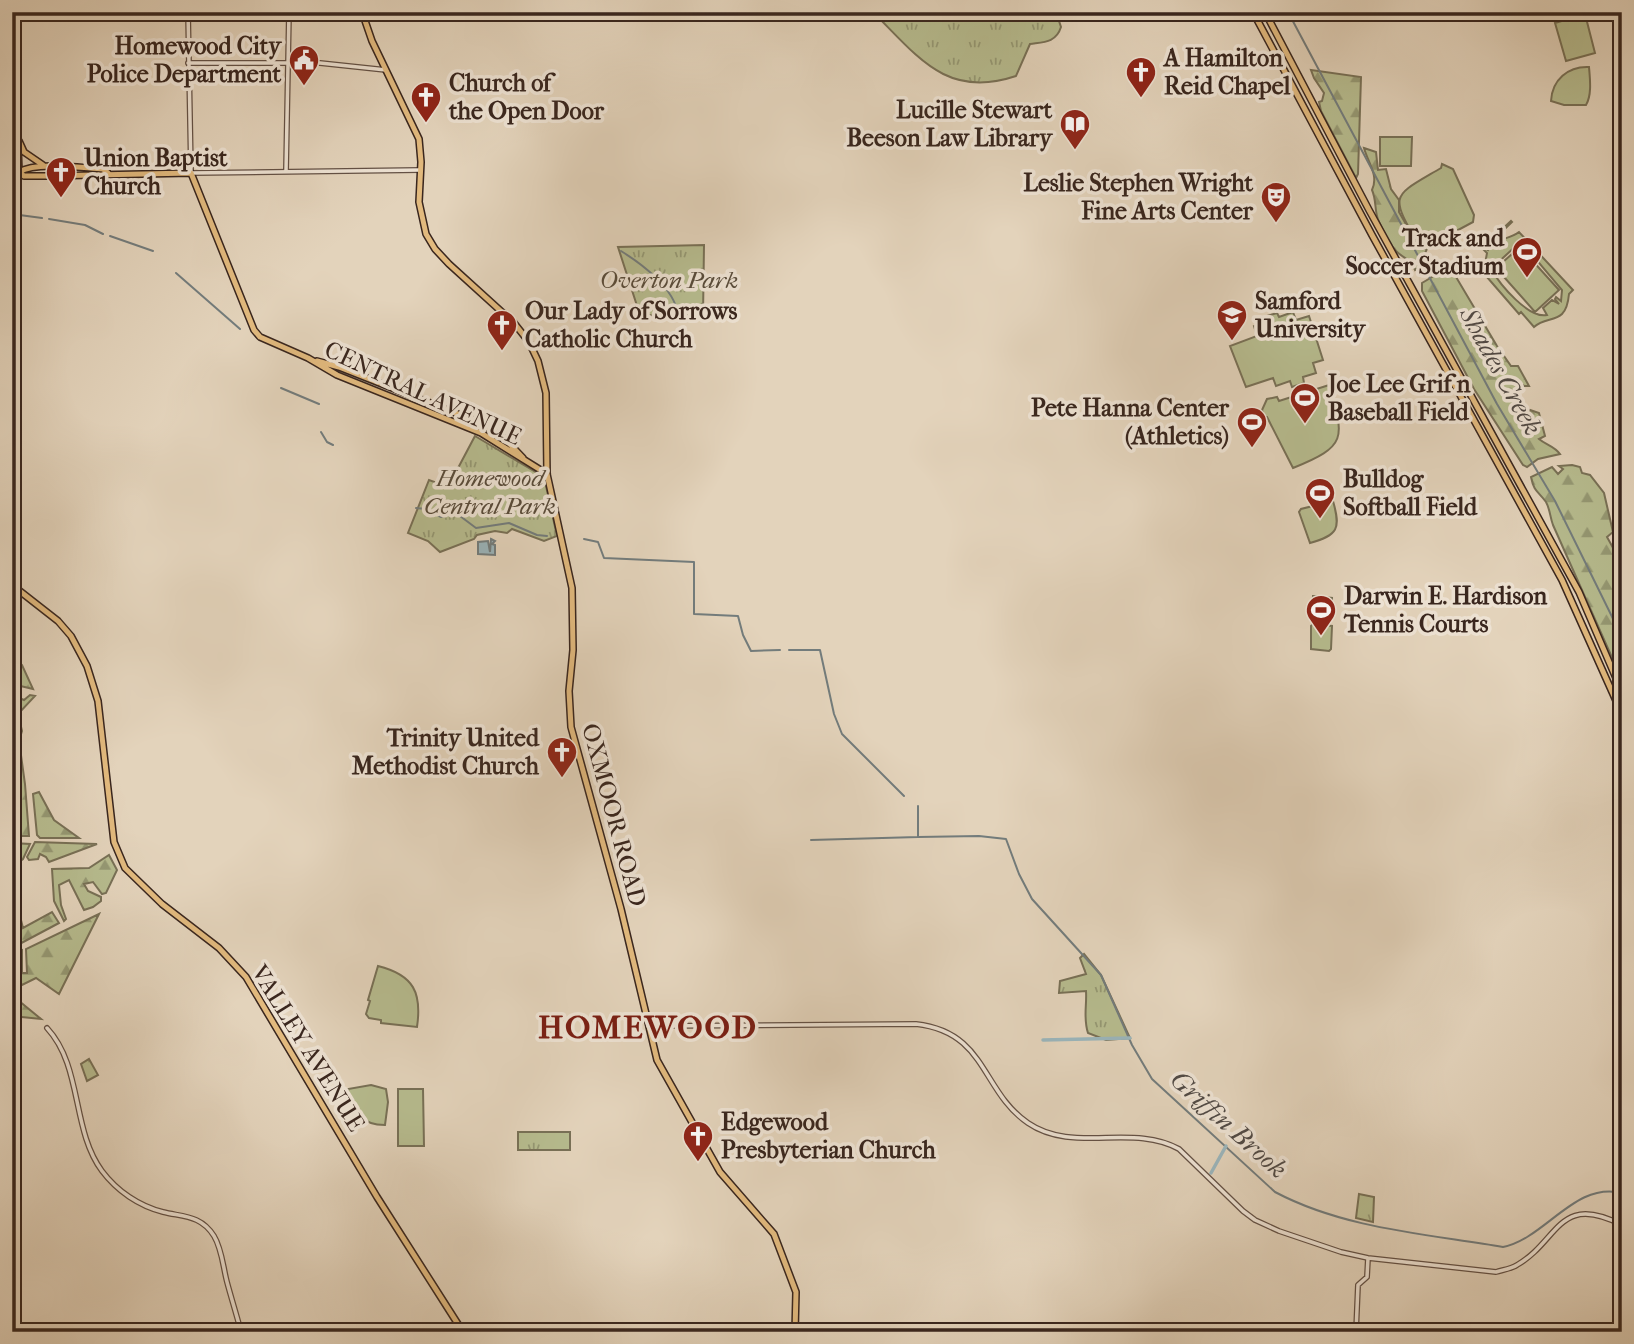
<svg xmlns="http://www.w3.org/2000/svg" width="1634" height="1344" viewBox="0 0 1634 1344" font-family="'IM FELL French Canon',serif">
	<defs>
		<pattern id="forest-firs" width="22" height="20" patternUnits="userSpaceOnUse" patternTransform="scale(1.75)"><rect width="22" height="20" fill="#b6bb8e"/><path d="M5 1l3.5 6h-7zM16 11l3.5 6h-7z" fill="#959873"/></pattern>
		<pattern id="park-tufts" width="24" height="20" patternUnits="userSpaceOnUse" patternTransform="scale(1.75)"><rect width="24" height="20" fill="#b6bb8e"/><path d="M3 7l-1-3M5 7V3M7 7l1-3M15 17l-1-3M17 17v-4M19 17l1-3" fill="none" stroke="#959873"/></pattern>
	</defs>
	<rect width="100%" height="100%" fill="#e3d3bb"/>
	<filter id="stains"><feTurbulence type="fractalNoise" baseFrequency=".00286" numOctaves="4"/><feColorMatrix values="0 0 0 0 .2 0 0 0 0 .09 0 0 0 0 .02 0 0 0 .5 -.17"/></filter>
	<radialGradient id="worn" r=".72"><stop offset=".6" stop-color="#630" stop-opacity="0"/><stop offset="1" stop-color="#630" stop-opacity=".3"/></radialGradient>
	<path fill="#b6bb8e" stroke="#787056" stroke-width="2" fill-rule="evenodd" d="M1585,14L1595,53L1566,61L1555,23Z
		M1589,67C1590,79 1592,95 1586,105H1564L1551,101C1552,80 1568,66 1589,67Z
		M1380,137H1412L1411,166H1380Z
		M1442,164L1453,169L1474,215L1473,222L1447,236L1418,244C1389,193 1392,197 1441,168Z
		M1511,221L1512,222L1485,248L1488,250C1497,237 1509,240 1519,232L1573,290L1569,294C1566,327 1548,314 1534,327L1521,312L1519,314L1480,269L1485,264L1487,253L1482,248ZM1518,244L1529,251L1562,290L1561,301L1556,297L1555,299L1559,304L1552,300L1543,308L1547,315C1529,319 1500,285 1492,270V268Z
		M1520,247L1559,290L1535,312L1496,268Z
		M1293,312L1296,320L1309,316L1323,360L1313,363L1316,373L1303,377L1304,383L1292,387L1290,381L1276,386L1273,378L1246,387L1230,346L1257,336L1254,326L1268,321L1267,316L1277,313L1279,317Z
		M1329,385C1345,439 1347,446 1293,468L1267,417H1264L1262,410L1267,399L1277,397L1279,401Z
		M1333,501C1341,529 1338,535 1310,543L1299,512L1301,509Z
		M1313,596L1332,598L1330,623L1312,621Z
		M1313,624L1332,626L1331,649L1329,651L1311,649V626Z
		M378,966C414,975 422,993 417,1027L381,1023V1020L369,1018L366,1014L370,1001L368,1000Z
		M371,1085L386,1089L388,1102L385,1125C363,1125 348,1111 348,1089Z
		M398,1089H423L424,1146H398Z"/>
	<path fill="url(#forest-firs)" stroke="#787056" stroke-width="2" d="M1311,70L1361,77L1358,174L1356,178L1321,111L1319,102L1322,101L1324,93L1314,78Z
		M1364,148L1376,152L1378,170L1386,169L1391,189L1399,200V212L1418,245L1423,249L1428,247L1425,253L1428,263L1415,270C1411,259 1404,259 1396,251C1390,245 1383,231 1379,222C1374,212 1377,201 1372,190C1379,175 1368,163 1364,148Z
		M1454,264L1456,277L1497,346L1511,366H1518L1529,386H1524L1520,382L1516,405L1524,408L1525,415L1530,410L1539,413L1545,436L1539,439C1546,445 1554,446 1560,454L1538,459L1527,467L1523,465L1474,389L1422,291V283Z
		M1572,465L1580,467L1582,473L1590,475L1604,493L1613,532L1607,537L1622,564V680L1553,525C1550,517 1550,509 1546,502C1538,491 1534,492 1531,477L1552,467L1558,474L1563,469L1559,466Z
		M12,655L22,665L33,689L12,684Z
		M12,695L24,700L30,695L35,696L18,714L22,731L19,741L25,784L29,836H12Z
		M39,792L54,820L79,838H40L37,835L33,794Z
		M35,842L97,844L49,862L46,857L40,854L38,859L29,860L27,857Z
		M12,843L30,844L23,859L12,867Z
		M109,855L117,870L106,893L102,894L93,882L84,884L88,891L101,897V901L93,907L84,910L69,880L59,885L61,905L66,919L64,921L54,901L52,869L89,868Z
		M12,911L14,914L19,912L23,928L52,912L59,923L12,948Z
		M99,914L59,994L36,978L22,985L12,974V953L22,950V973H27L26,949Z
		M12,996H13L41,1019L12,1016Z"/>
	<path fill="url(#park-tufts)" stroke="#787056" stroke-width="2" d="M873,12H1056L1061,27C1056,43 1043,42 1030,44L1016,76C947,99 919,58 873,12Z
		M12,216L21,217V240L12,243Z
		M704,245L703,316L640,315L618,247Z
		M475,436L544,477L557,536L544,541L512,529L507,533L495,531L477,535L474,539L440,552L428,541L408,533L429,480L448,487Z
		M1084,954L1101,975L1130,1038L1106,1040L1088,1033C1083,1018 1087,1006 1086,991L1059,993L1060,981L1086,974L1080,958Z
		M89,1059L98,1075L87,1081L81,1064Z
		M518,1132H570V1150H518Z
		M1359,1194L1374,1197L1373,1222L1356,1218Z"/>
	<path fill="#9ab5bb" stroke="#737c7c" stroke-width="2" d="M491,539L495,541L492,544L495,545V555L478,554V542L488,541L490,552Z"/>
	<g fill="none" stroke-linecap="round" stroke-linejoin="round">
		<path stroke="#737c7c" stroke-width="2" d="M1288,12L1497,404L1555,501L1622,637
			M12,214L42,218
			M49,219L85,225L103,234
			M110,236L153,251
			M621,251C642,264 674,288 678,314
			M176,273L240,329
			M281,388L319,404
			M321,432L327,442L333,445
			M416,508L426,509L441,517L456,513L476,528L509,523L537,535L547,536
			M584,539L598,542L604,558L694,562V614L738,616L743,635L751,651L780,650
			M789,650H820L834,714L842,734L904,796
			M918,806V837L979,836L1006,839L1019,874L1032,899L1101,975L1132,1045L1152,1079L1275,1192C1345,1229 1427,1234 1503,1247C1546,1238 1575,1181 1622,1193
			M811,840L918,837"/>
		<path stroke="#9ab5bb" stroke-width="3.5" d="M1043,1040L1130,1038
			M1211,1173L1226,1146"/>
		<g stroke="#645145" stroke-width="6">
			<path id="minor" d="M188,12L191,173L420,170
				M188,63H320L386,70
				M286,171L289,12
				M648,1026L916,1024C987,1032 981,1091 1028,1123C1073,1154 1132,1123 1179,1149L1243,1211L1255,1220L1279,1231L1341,1252L1368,1258L1496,1272C1502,1270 1511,1269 1517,1265C1559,1241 1558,1192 1622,1225
				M47,1028C83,1067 71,1129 102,1171C117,1191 139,1206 163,1212C183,1217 201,1215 214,1236C222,1249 223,1267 227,1282C231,1297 236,1313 240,1328L243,1332
				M1356,1332L1358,1285L1367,1277L1368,1258"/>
		</g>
		<g stroke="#39261e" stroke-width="8">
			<path id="major" d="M13,12L19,172
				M362,12L372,41L419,139L421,162L419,202L426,234L435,249L449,264L514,323L529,342L538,361L546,393L547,474L572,588L573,650L569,691L571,727L621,909L657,1060L720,1172L774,1234L796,1292L795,1332
				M1253,12L1372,235L1562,580L1622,714
				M1265,12L1369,210L1579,592L1622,692
				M19,141L24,152L43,165
				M12,172H19L24,176H46L191,173L254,330L260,337L308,358L337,375L481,433L547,474
				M19,172C37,161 82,168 103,169L108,173
				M317,361L339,367L481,423L504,438L523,458
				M12,585L58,621L71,636L87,666L98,701L114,842L125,868L162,904L219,948L246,977L377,1197L463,1332"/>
		</g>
		<use href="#minor" stroke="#ede2d3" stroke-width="3.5"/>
		<use href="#major" stroke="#e2ba7e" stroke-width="5"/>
	</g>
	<defs>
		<g id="civic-pin" transform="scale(1.575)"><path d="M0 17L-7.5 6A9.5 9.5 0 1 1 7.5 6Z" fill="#8f2418" stroke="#ede2d3"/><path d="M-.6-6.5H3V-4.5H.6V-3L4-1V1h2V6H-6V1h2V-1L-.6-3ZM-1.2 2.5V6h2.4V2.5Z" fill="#fff"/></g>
		<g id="church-pin" transform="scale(1.575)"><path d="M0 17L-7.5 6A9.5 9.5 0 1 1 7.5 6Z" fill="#8f2418" stroke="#ede2d3"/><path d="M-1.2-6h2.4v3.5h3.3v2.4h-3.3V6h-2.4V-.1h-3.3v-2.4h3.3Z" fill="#fff"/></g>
		<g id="library-pin" transform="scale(1.575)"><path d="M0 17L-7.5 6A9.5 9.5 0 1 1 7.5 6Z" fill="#8f2418" stroke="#ede2d3"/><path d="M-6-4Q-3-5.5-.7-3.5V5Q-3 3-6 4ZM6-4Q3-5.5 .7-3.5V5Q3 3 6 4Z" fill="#fff"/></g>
		<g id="theatre-pin" transform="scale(1.575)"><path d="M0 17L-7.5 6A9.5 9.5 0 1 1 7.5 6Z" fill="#8f2418" stroke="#ede2d3"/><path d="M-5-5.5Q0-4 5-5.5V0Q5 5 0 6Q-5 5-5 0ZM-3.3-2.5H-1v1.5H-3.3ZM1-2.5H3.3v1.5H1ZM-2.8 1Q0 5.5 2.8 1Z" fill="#fff"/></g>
		<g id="stadium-pin" transform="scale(1.575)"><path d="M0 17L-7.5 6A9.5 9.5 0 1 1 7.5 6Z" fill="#8f2418" stroke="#ede2d3"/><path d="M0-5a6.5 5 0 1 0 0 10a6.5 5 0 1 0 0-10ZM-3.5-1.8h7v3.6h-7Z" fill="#fff"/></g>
		<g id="university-pin" transform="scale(1.575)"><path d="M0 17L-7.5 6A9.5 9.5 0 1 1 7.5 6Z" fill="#8f2418" stroke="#ede2d3"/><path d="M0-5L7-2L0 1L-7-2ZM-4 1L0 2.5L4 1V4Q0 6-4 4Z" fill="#fff"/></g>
	</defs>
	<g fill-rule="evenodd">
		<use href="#civic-pin" x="304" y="60"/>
		<use href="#church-pin" x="1141" y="72"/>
		<use href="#church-pin" x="426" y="97"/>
		<use href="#library-pin" x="1075" y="124"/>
		<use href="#church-pin" x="61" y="172"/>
		<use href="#theatre-pin" x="1276" y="197"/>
		<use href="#stadium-pin" x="1527" y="252"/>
		<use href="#university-pin" x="1232" y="315"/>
		<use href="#church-pin" x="502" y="325"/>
		<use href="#stadium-pin" x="1305" y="398"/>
		<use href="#stadium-pin" x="1252" y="422"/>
		<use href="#stadium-pin" x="1320" y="493"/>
		<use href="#stadium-pin" x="1321" y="610"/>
		<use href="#church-pin" x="562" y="752"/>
		<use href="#church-pin" x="698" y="1136"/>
	</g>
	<g text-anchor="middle" stroke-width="7" stroke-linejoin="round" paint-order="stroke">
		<g font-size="24" font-weight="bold" fill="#39261e" stroke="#ede2d3" text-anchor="start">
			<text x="281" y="54" text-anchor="end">Homewood City<tspan x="281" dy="28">Police Department</tspan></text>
			<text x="1164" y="66">A Hamilton<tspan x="1164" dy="28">Reid Chapel</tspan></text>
			<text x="449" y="91">Church of<tspan x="449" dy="28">the Open Door</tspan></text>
			<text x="1052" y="118" text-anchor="end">Lucille Stewart<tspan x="1052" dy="28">Beeson Law Library</tspan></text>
			<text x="84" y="166">Union Baptist<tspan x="84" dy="28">Church</tspan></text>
			<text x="1253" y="191" text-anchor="end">Leslie Stephen Wright<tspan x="1253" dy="28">Fine Arts Center</tspan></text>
			<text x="1504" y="246" text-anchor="end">Track and<tspan x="1504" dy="28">Soccer Stadium</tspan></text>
			<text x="1255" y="309">Samford<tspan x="1255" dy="28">University</tspan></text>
			<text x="525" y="319">Our Lady of Sorrows<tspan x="525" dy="28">Catholic Church</tspan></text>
			<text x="1328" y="392">Joe Lee Grif n<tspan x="1328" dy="28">Baseball Field</tspan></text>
			<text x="1229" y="416" text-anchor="end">Pete Hanna Center<tspan x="1229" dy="28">(Athletics)</tspan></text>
			<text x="1343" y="487">Bulldog<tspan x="1343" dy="28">Softball Field</tspan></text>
			<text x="1344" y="604">Darwin E. Hardison<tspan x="1344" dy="28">Tennis Courts</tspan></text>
			<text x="539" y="746" text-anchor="end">Trinity United<tspan x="539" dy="28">Methodist Church</tspan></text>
			<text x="721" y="1130">Edgewood<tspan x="721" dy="28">Presbyterian Church</tspan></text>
		</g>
		<g font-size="24" font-style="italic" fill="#584b3a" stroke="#ede2d3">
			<text x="669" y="288">Overton Park</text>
			<text x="490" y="486">Homewood<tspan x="490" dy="28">Central Park</tspan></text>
		</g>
		<g font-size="24" fill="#39261e" stroke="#ede2d3">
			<text transform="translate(423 393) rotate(25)" y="8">CENTRAL AVENUE</text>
			<text transform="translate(614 815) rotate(75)" y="8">OXMOOR ROAD</text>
			<text transform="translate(308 1048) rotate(58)" y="8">VALLEY AVENUE</text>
		</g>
		<g font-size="26" font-style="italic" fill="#514a45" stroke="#ede2d3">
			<text transform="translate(1501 371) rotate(61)" y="9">Shades Creek</text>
			<text transform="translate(1229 1124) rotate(42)" y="9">Griffin Brook</text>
		</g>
		<g font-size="32" font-weight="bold" letter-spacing="2" fill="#7a1f14" stroke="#ede2d3">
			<text x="648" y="1038">HOMEWOOD</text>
		</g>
	</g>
	<rect width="1634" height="1344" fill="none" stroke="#e3d3bb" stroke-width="42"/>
	<rect x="14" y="14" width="1606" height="1316" fill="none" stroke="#39261e" stroke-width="3.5"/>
	<rect x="21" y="21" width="1592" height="1302" fill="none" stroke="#39261e" stroke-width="2"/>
	<rect width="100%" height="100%" filter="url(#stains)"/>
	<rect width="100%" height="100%" fill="url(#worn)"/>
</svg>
